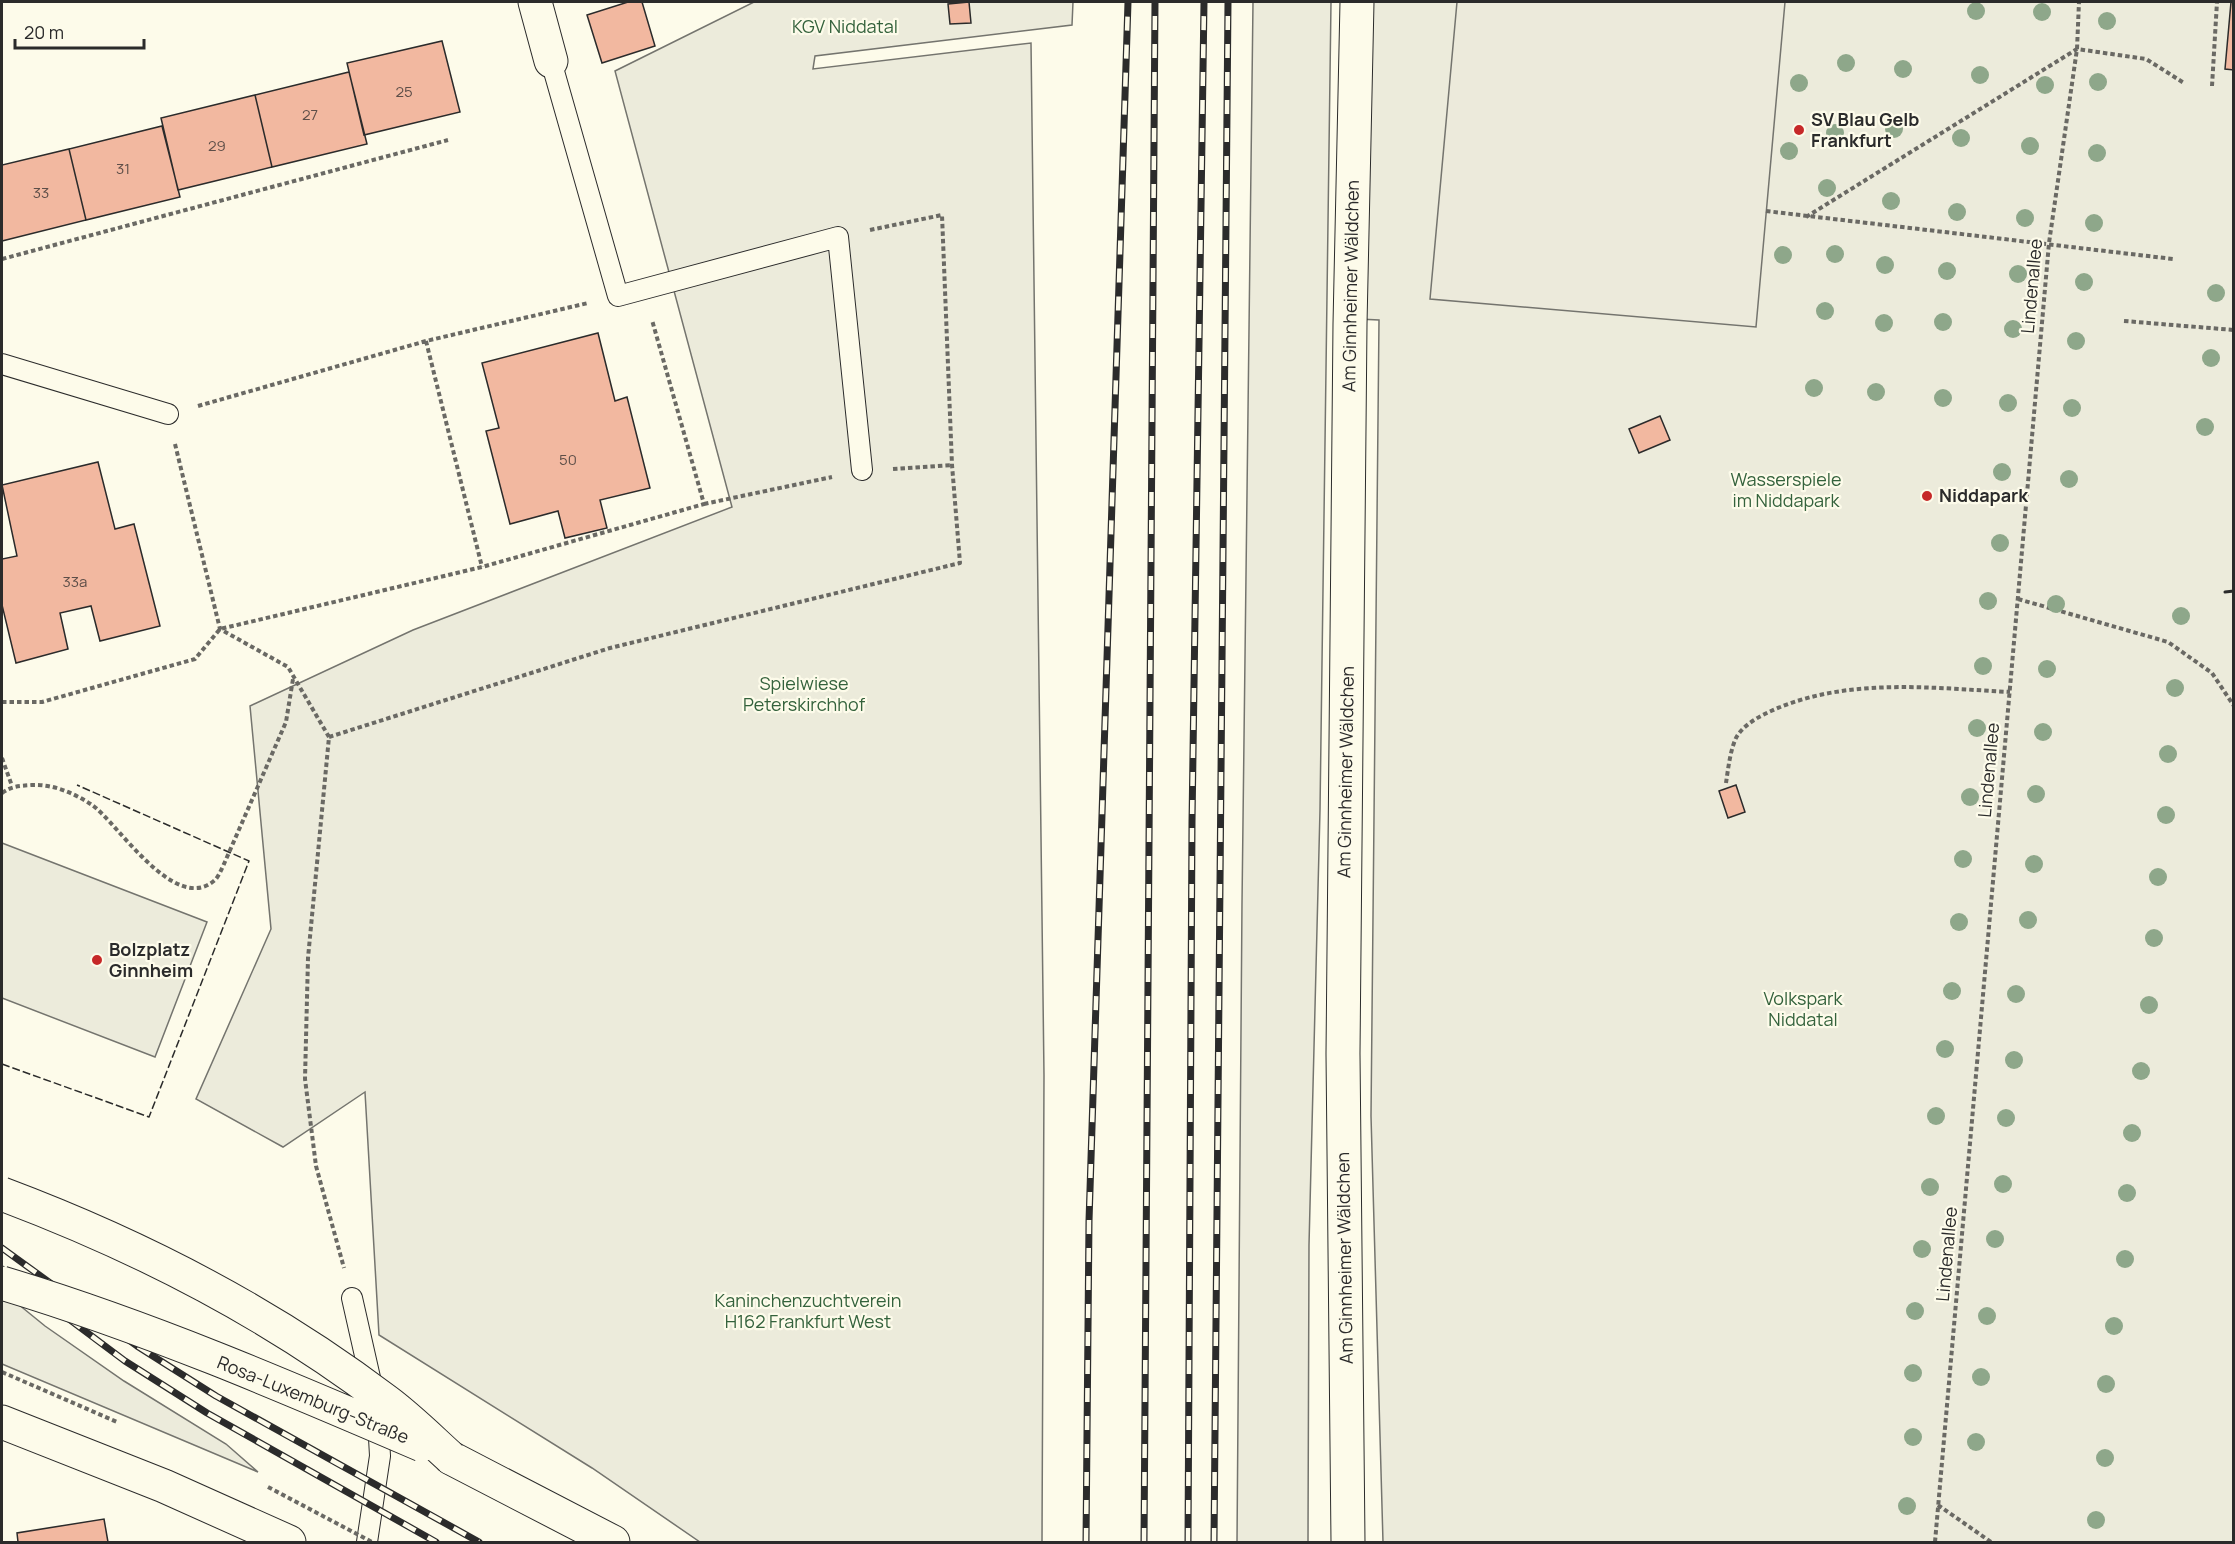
<svg xmlns="http://www.w3.org/2000/svg" width="2235" height="1544" viewBox="0 0 2235 1544" font-family="Manrope,sans-serif">
	<rect width="100%" height="100%" fill="#fdfbea"/>
	<path fill="#ecebdb" stroke="#74746e" stroke-width="1.5" d="M754,2H1073L1072,25L815,56L813,69L1031,43L1044,1075L1042,1542H700L592,1468L379,1335L365,1092L283,1147L196,1099L271,929L250,706L413,630L732,507L615,71Z
		M1253,2H1331L1320,810L1309,1245L1308,1542H1237L1242,903Z
		M1369,2H2233V1542H1383L1371,1116L1379,320L1358,319Z
		M2,843L207,922L155,1057L2,998Z
		M2,1291L45,1326L124,1381L226,1444L258,1472L2,1364Z"/>
	<path fill="#eceadb" stroke="#74746e" stroke-width="1.5" d="M1457,2H1785L1756,327L1430,299Z"/>
	<path fill="#f2b8a0" stroke="#2b2b2b" stroke-width="1.5" d="M628,2H642L655,46L602,63L587,15Z
		M969,2L971,23L950,24L948,4Z
		M2231,2H2234V70L2225,69Z
		M442,41L460,112L364,135L347,63Z
		M349,72L367,144L272,167L255,95Z
		M255,95L272,167L178,190L161,118Z
		M162,126L180,197L86,220L69,149Z
		M69,149L86,220L2,241V165Z
		M598,333L615,401L627,397L650,488L600,500L607,528L565,538L558,511L510,524L486,431L499,428L482,363Z
		M1660,416L1670,440L1639,453L1629,429Z
		M98,462L115,529L134,524L160,626L100,641L91,606L60,613L68,649L16,663L2,605V559L17,556L2,485Z
		M1736,785L1745,812L1728,818L1719,791Z
		M104,1519L108,1542H18L17,1533Z"/>
	<g fill="none" stroke-linecap="round" stroke-linejoin="round">
		<g stroke="#2b2b2b" stroke-width="22">
			<path id="lane" d="M551,61L618,296L838,237L862,470
				M2,364L168,414
				M352,1298L373,1391
				M367,1542L380,1456L378,1420"/>
		</g>
		<g stroke="#2b2b2b" stroke-width="35">
			<path id="street" d="M535,2L551,61
				M1348,1542L1343,1054L1350,324L1357,2"/>
		</g>
		<g stroke="#2b2b2b" stroke-width="35">
			<path id="highway" d="M2,1422L164,1486L289,1542
				M451,1458L613,1542"/>
		</g>
		<path stroke="#6a6964" stroke-width="4" stroke-dasharray="4.5 3" stroke-linecap="butt" d="M2212,86L2217,2
			M1766,211L2173,259
			M1806,217L2077,49L2146,59L2184,83
			M2,259L448,140
			M2124,321L2234,330
			M426,341L482,567
			M198,406L426,341L588,303
			M175,444L220,629L288,667L329,737L308,958L305,1079L316,1166L344,1268
			M893,469L952,465
			M704,504L832,477
			M2018,599L2168,642L2212,673L2234,706
			M2,702H42L195,659L220,629L482,567L704,504L652,320
			M329,737L610,648L960,563L952,465L942,215L870,230
			M2,758L12,786
			M1726,783C1728,770 1730,751 1736,738C1743,725 1758,717 1771,711C1846,677 1930,688 2010,692
			M2,793C12,786 19,786 32,785C53,784 74,793 92,805C117,822 175,916 215,880C219,876 222,868 224,864L286,722L293,679
			M2,1372L117,1422
			M1938,1505L1991,1542
			M1935,1542L2049,243L2077,49L2079,2"/>
		<use href="#lane" stroke="#fdfbea" stroke-width="20"/>
		<use href="#street" stroke="#fdfbea" stroke-width="33"/>
		<use href="#highway" stroke="#fdfbea" stroke-width="33"/>
		<g stroke="#2b2b2b" stroke-width="7">
			<path id="rail" d="M2,1248L137,1346L216,1396L479,1542
				M2,1269L125,1361L207,1413L436,1542
				M1086,1542L1089,1221L1128,2
				M1144,1542L1155,2
				M1188,1542L1192,822L1204,2
				M1214,1542L1228,2"/>
		</g>
		<use href="#rail" stroke="#fdfbea" stroke-width="4.5" stroke-dasharray="14" stroke-linecap="butt"/>
		<g stroke="#2b2b2b" stroke-width="35" stroke-linecap="butt">
			<path id="highway-bridge" d="M2,1194C138,1245 269,1312 386,1401C409,1418 430,1439 451,1458
				M2,1283C145,1326 285,1386 422,1445"/>
		</g>
		<path stroke="#6a6964" stroke-width="4" stroke-dasharray="4.5 3" stroke-linecap="butt" d="M268,1487L372,1542"/>
		<use href="#highway-bridge" stroke="#fdfbea" stroke-width="33"/>
		<path stroke="#2b2b2b" stroke-width="1.5" stroke-dasharray="8 3" stroke-linecap="butt" d="M2,1064L149,1117L249,861L77,785"/>
		<path stroke="#2b2b2b" stroke-width="3" d="M2225,592L2234,591"/>
	</g>
	<g fill="#8ea78a">
		<circle cx="1976" cy="11" r="9"/>
		<circle cx="2042" cy="12" r="9"/>
		<circle cx="2107" cy="21" r="9"/>
		<circle cx="1846" cy="63" r="9"/>
		<circle cx="1903" cy="69" r="9"/>
		<circle cx="1980" cy="75" r="9"/>
		<circle cx="2098" cy="82" r="9"/>
		<circle cx="1799" cy="83" r="9"/>
		<circle cx="2045" cy="85" r="9"/>
		<circle cx="1894" cy="129" r="9"/>
		<circle cx="1835" cy="133" r="9"/>
		<circle cx="1961" cy="138" r="9"/>
		<circle cx="2030" cy="146" r="9"/>
		<circle cx="1789" cy="151" r="9"/>
		<circle cx="2097" cy="153" r="9"/>
		<circle cx="1827" cy="188" r="9"/>
		<circle cx="1891" cy="201" r="9"/>
		<circle cx="1957" cy="212" r="9"/>
		<circle cx="2025" cy="218" r="9"/>
		<circle cx="2094" cy="223" r="9"/>
		<circle cx="1835" cy="254" r="9"/>
		<circle cx="1783" cy="255" r="9"/>
		<circle cx="1885" cy="265" r="9"/>
		<circle cx="1947" cy="271" r="9"/>
		<circle cx="2018" cy="274" r="9"/>
		<circle cx="2084" cy="282" r="9"/>
		<circle cx="2216" cy="293" r="9"/>
		<circle cx="1825" cy="311" r="9"/>
		<circle cx="1943" cy="322" r="9"/>
		<circle cx="1884" cy="323" r="9"/>
		<circle cx="2013" cy="329" r="9"/>
		<circle cx="2076" cy="341" r="9"/>
		<circle cx="2211" cy="358" r="9"/>
		<circle cx="1814" cy="388" r="9"/>
		<circle cx="1876" cy="392" r="9"/>
		<circle cx="1943" cy="398" r="9"/>
		<circle cx="2008" cy="403" r="9"/>
		<circle cx="2072" cy="408" r="9"/>
		<circle cx="2205" cy="427" r="9"/>
		<circle cx="2002" cy="472" r="9"/>
		<circle cx="2069" cy="479" r="9"/>
		<circle cx="2000" cy="543" r="9"/>
		<circle cx="1988" cy="601" r="9"/>
		<circle cx="2056" cy="604" r="9"/>
		<circle cx="2181" cy="616" r="9"/>
		<circle cx="1983" cy="666" r="9"/>
		<circle cx="2047" cy="669" r="9"/>
		<circle cx="2175" cy="688" r="9"/>
		<circle cx="1977" cy="728" r="9"/>
		<circle cx="2043" cy="732" r="9"/>
		<circle cx="2168" cy="754" r="9"/>
		<circle cx="2036" cy="794" r="9"/>
		<circle cx="1970" cy="797" r="9"/>
		<circle cx="2166" cy="815" r="9"/>
		<circle cx="1963" cy="859" r="9"/>
		<circle cx="2034" cy="864" r="9"/>
		<circle cx="2158" cy="877" r="9"/>
		<circle cx="2028" cy="920" r="9"/>
		<circle cx="1959" cy="922" r="9"/>
		<circle cx="2154" cy="938" r="9"/>
		<circle cx="1952" cy="991" r="9"/>
		<circle cx="2016" cy="994" r="9"/>
		<circle cx="2149" cy="1005" r="9"/>
		<circle cx="1945" cy="1049" r="9"/>
		<circle cx="2014" cy="1060" r="9"/>
		<circle cx="2141" cy="1071" r="9"/>
		<circle cx="1936" cy="1116" r="9"/>
		<circle cx="2006" cy="1118" r="9"/>
		<circle cx="2132" cy="1133" r="9"/>
		<circle cx="2003" cy="1184" r="9"/>
		<circle cx="1930" cy="1187" r="9"/>
		<circle cx="2127" cy="1193" r="9"/>
		<circle cx="1995" cy="1239" r="9"/>
		<circle cx="1922" cy="1249" r="9"/>
		<circle cx="2125" cy="1259" r="9"/>
		<circle cx="1915" cy="1311" r="9"/>
		<circle cx="1987" cy="1316" r="9"/>
		<circle cx="2114" cy="1326" r="9"/>
		<circle cx="1913" cy="1373" r="9"/>
		<circle cx="1981" cy="1377" r="9"/>
		<circle cx="2106" cy="1384" r="9"/>
		<circle cx="1913" cy="1437" r="9"/>
		<circle cx="1976" cy="1442" r="9"/>
		<circle cx="2105" cy="1458" r="9"/>
		<circle cx="1907" cy="1506" r="9"/>
		<circle cx="2096" cy="1520" r="9"/>
	</g>
	<g fill="#c62828" stroke="#fdfbea" stroke-width="2">
		<circle cx="1799" cy="130" r="6"/>
		<circle cx="1927" cy="496" r="6"/>
		<circle cx="97" cy="960" r="6"/>
	</g>
	<g text-anchor="middle" stroke-width="4.5" stroke-linejoin="round" paint-order="stroke">
		<g font-size="15" fill="#5d4e48">
			<text x="404" y="97">25</text>
			<text x="310" y="120">27</text>
			<text x="217" y="151">29</text>
			<text x="123" y="174">31</text>
			<text x="41" y="198">33</text>
			<text x="568" y="465">50</text>
			<text x="75" y="587">33a</text>
		</g>
		<g font-size="18" fill="#34623c" stroke="#fdfbea">
			<text x="845" y="33">KGV Niddatal</text>
			<text x="1786" y="486">Wasserspiele<tspan x="1786" dy="21">im Niddapark</tspan></text>
			<text x="804" y="690">Spielwiese<tspan x="804" dy="21">Peterskirchhof</tspan></text>
			<text x="1803" y="1005">Volkspark<tspan x="1803" dy="21">Niddatal</tspan></text>
			<text x="808" y="1307">Kaninchenzuchtverein<tspan x="808" dy="21">H162 Frankfurt West</tspan></text>
		</g>
		<g font-size="18" font-weight="bold" fill="#2b2b2b" stroke="#fdfbea" text-anchor="start">
			<text x="1811" y="126">SV Blau Gelb<tspan x="1811" dy="21">Frankfurt</tspan></text>
			<text x="1939" y="502">Niddapark</text>
			<text x="109" y="956">Bolzplatz<tspan x="109" dy="21">Ginnheim</tspan></text>
		</g>
		<g font-size="18" fill="#2b2b2b" stroke="#fdfbea">
			<text transform="translate(1351 286) rotate(-89)" y="6">Am Ginnheimer Wäldchen</text>
			<text transform="translate(2032 286) rotate(-85)" y="6">Lindenallee</text>
			<text transform="translate(1989 770) rotate(-85)" y="6">Lindenallee</text>
			<text transform="translate(1346 772) rotate(-89)" y="6">Am Ginnheimer Wäldchen</text>
			<text transform="translate(1947 1254) rotate(-85)" y="6">Lindenallee</text>
			<text transform="translate(1345 1258) rotate(-91)" y="6">Am Ginnheimer Wäldchen</text>
			<text transform="translate(313 1400) rotate(22)" y="6">Rosa-Luxemburg-Straße</text>
		</g>
	</g>
	<rect width="2235" height="1544" fill="none" stroke="#2b2b2b" stroke-width="6"/>
	<path d="M15 39v9h129v-9" fill="none" stroke="#2b2b2b" stroke-width="3"/>
	<text x="24" y="39" font-size="18" fill="#2b2b2b" stroke="#fdfbea" stroke-width="4.5" paint-order="stroke">20 m</text>
</svg>
